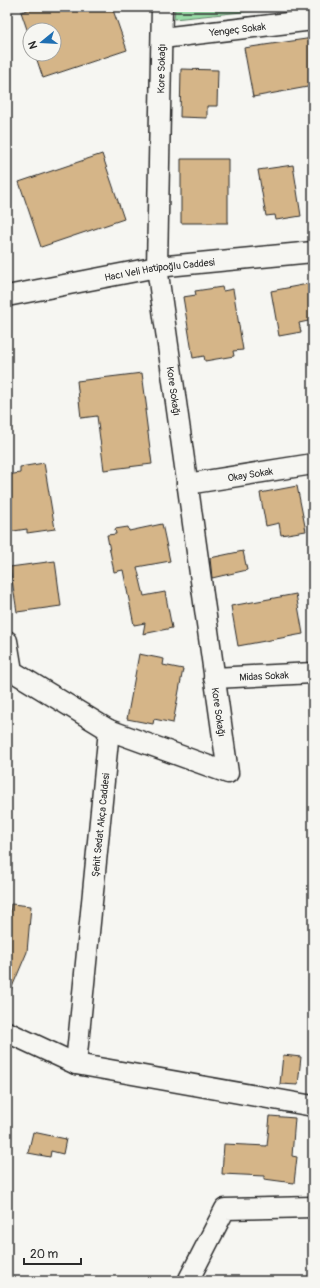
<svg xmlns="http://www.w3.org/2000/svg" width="320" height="1288" viewBox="0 0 320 1288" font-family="Pangolin,sans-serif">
	<rect width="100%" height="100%" fill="#f6f6f2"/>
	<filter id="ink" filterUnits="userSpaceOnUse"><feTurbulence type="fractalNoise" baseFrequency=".025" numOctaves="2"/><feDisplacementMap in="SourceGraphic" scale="8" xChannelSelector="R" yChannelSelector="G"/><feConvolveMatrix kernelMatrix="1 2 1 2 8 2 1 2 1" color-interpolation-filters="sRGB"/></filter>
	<g filter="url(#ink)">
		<path fill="#99dca7" stroke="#628469" d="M175,7H291L174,19Z"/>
		<path fill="#d5b588" stroke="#2b2b2b" d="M38,7H112L127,50L43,78L35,54H54V30H30V38L21,12Z
			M313,38V86L253,97L244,48Z
			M181,69L218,70L217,106H207V118L180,117Z
			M102,154L124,219L41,247L19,182Z
			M181,159H228V223H181Z
			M293,165L301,216L276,220L275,215L266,216L258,170Z
			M313,283V320L299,323L301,332L279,336L271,291Z
			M222,287L223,291L233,289L243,350L233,351L234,356L205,361L204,356L193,358L183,297L196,295L195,291Z
			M142,373L147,410H145L152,464L104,470L97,416L81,418L77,381Z
			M44,463L55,529L27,533V529L7,532V475L20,473V467Z
			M297,486L306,531L281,535L279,523L266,526L260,493Z
			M162,524L170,561L137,567L144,596L165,592L172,628L143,634L145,623L134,625L123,570L114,572L107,535L116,534L115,529L128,527L129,531Z
			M243,551L247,570L212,578L210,558Z
			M55,561L61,606L17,612L10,567Z
			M296,594L303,634L238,646L231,606Z
			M139,654L164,659L163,665L183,669L173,723L154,719L153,724L127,719Z
			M11,904L31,906L27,952L7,999V944Z
			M283,1055L301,1057L298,1085L280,1084Z
			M270,1116L295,1118L292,1156L297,1157L294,1183L264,1179V1176L222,1174L224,1144L267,1146Z
			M33,1132L66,1139L63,1154L51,1151L50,1157L28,1153Z"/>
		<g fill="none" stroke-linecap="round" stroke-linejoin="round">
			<g stroke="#2b2b2b" stroke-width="23">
				<g id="street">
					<path id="s1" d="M162,38L313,20"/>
					<path id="s2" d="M7,296L157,267L313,252"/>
					<path id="s3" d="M187,484L313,464"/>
					<path d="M7,641L12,671L109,730L76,1064"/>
					<path id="s4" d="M214,678L313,673"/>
					<path id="s5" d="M109,730L228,773L157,267L162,7"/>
					<path d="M7,1032L76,1064L313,1106"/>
					<path d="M188,1281L225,1209L313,1207"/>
				</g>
			</g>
			<use href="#street" stroke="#f6f6f2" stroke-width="20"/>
		</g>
	</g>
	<g text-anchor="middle" stroke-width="3" stroke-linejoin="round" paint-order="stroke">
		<g font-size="10" fill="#2b2b2b" stroke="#f6f6f2">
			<text dy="4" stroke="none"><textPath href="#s1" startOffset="76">Yengeç Sokak</textPath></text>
			<text dy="4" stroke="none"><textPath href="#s5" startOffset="836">Kore Sokağı</textPath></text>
			<text dy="4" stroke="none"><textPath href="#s2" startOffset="155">Hacı Veli Hatipoğlu Caddesi</textPath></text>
			<text transform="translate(174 391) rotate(82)" y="4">Kore Sokağı</text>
			<text dy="4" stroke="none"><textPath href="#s3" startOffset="64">Okay Sokak</textPath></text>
			<text dy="4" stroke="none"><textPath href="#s4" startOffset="50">Midas Sokak</textPath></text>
			<text transform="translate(219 712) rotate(82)" y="4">Kore Sokağı</text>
			<text transform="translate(100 825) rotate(-84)" y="4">Şehit Sedat Akça Caddesi</text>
		</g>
	</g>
	<rect width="320" height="1288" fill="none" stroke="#f6f6f2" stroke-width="24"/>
	<rect x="12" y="12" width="296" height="1264" fill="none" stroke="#2b2b2b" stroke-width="1.5" filter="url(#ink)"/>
	<g transform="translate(42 42) rotate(252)"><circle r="19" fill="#f6f6f2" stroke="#a5a5a2"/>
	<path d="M0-3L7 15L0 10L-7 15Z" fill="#1f6fb2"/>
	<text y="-6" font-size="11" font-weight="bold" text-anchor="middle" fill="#2b2b2b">N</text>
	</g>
	<path d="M24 1258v6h57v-6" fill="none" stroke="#2b2b2b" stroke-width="2"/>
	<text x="30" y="1258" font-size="12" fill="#2b2b2b" stroke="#f6f6f2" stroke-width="3" paint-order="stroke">20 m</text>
</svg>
